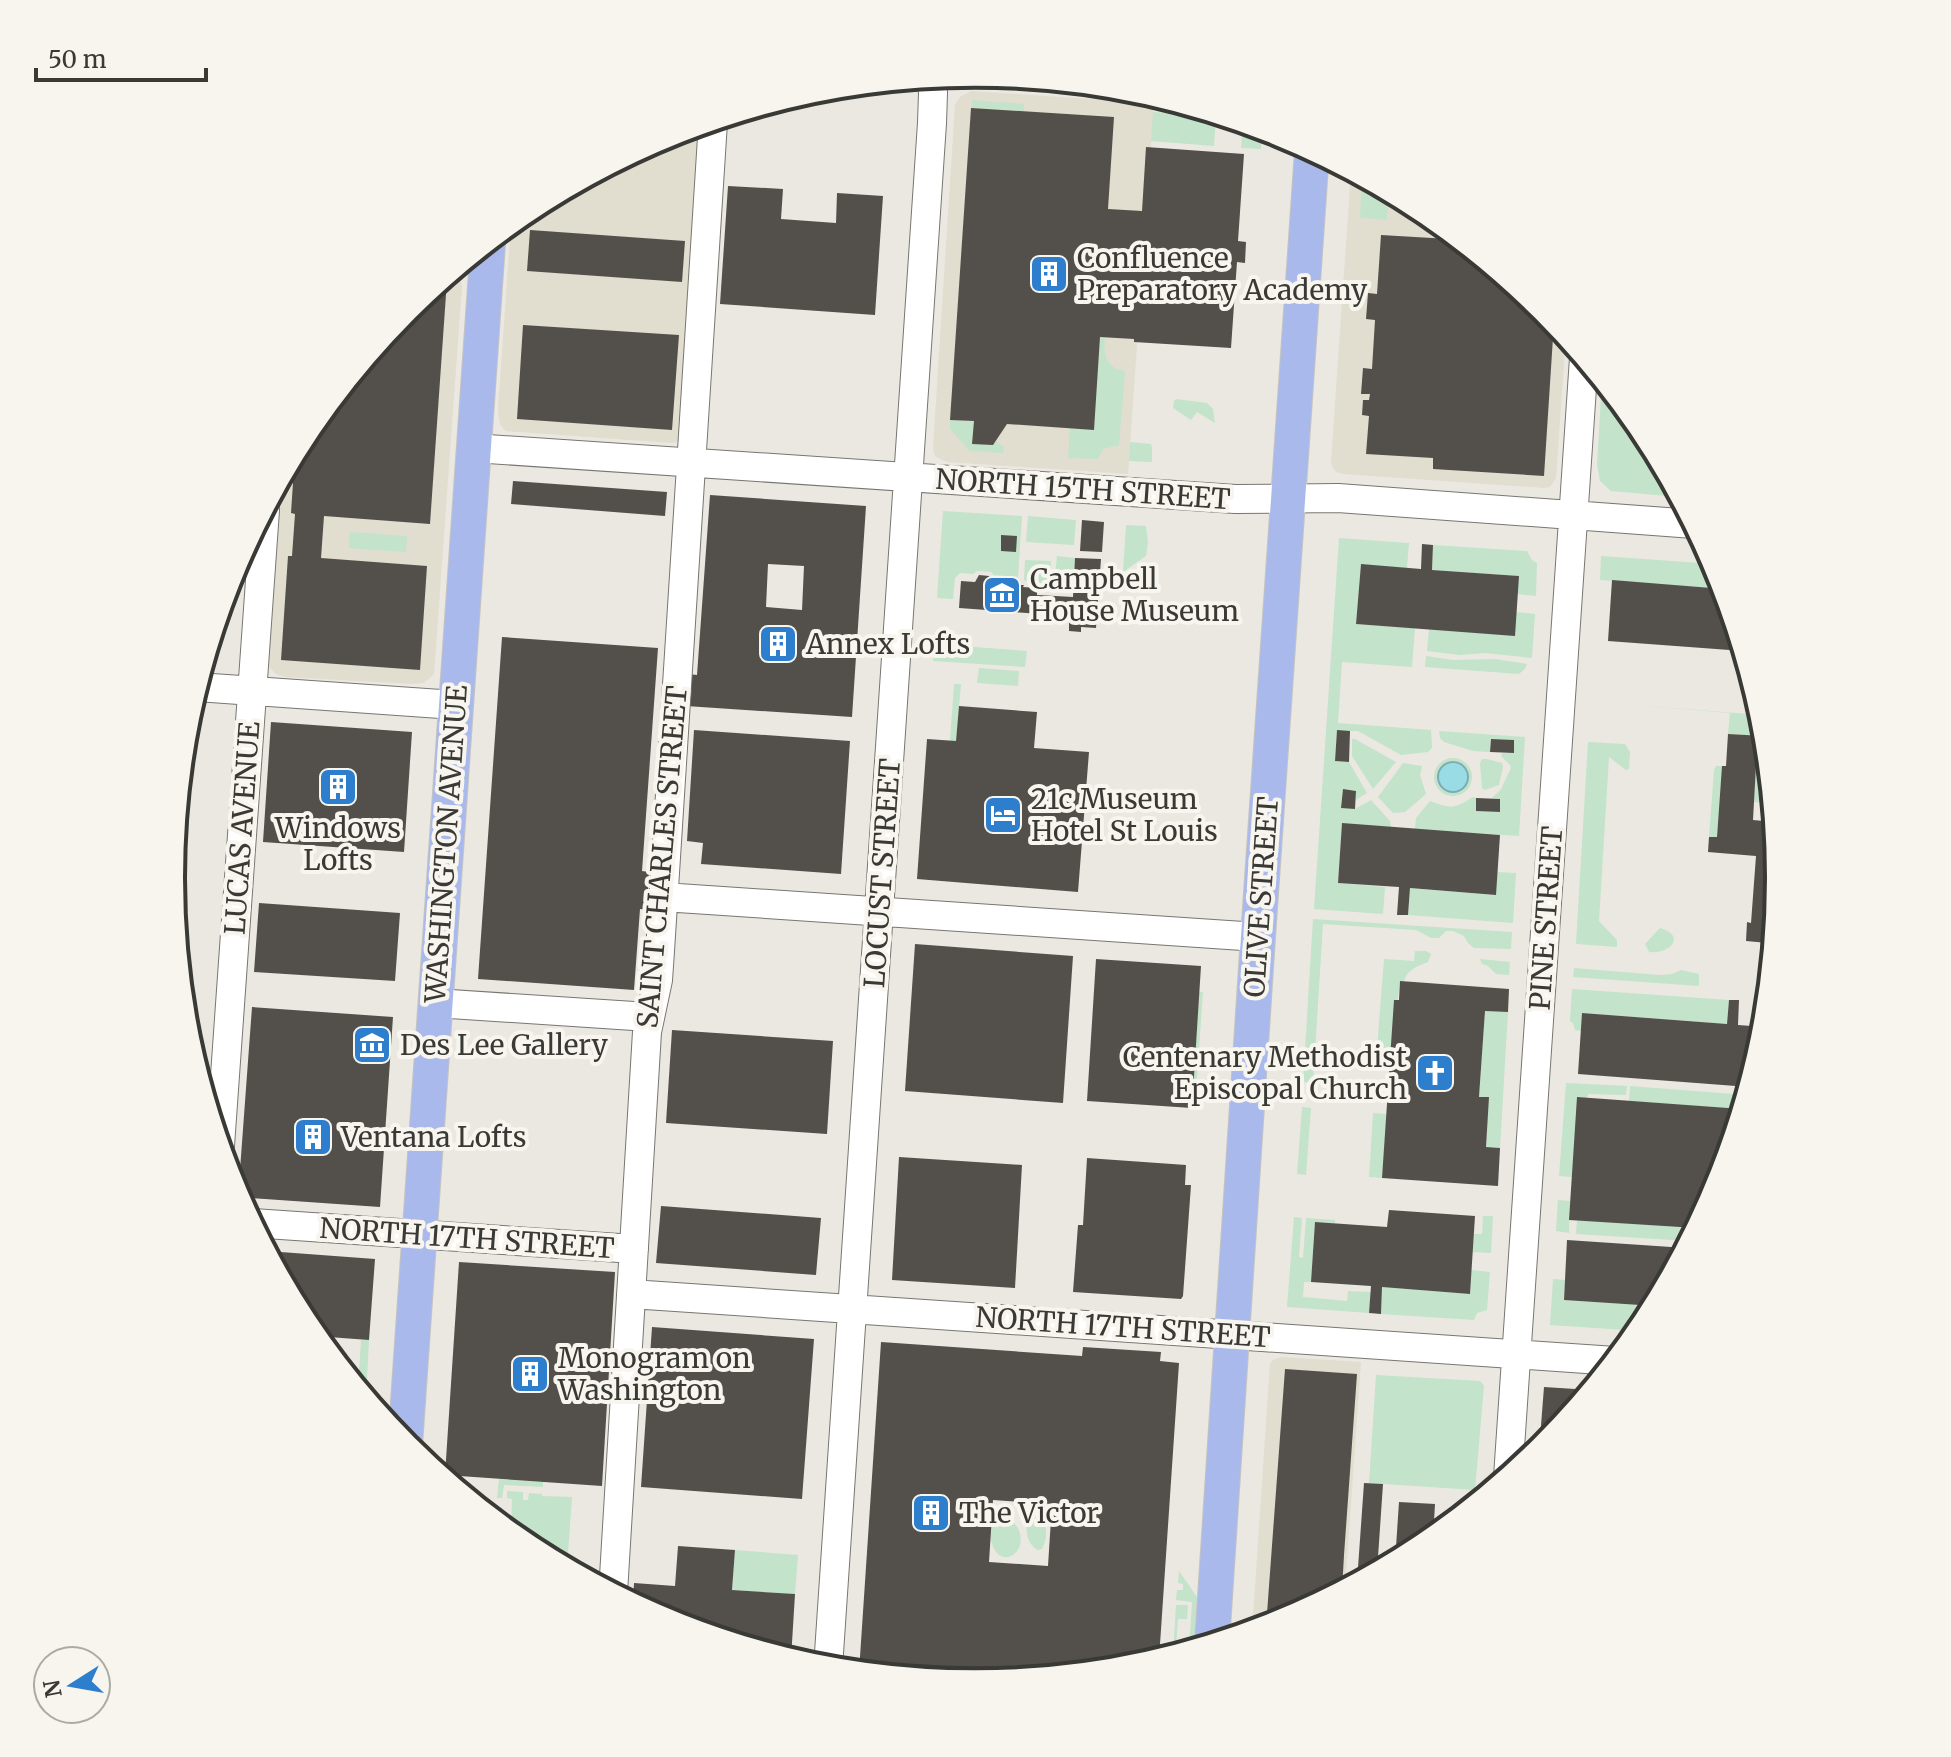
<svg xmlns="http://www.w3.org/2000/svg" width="1951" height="1757" viewBox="0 0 1951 1757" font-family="Merriweather,serif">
	<rect width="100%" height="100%" fill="#eae8e1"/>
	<path fill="#e1ddcf" d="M971,91L1154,103L1128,474L947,462L936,457L934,453L933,447L955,105L960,97Z
		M701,125L679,441L672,443L506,431L501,426L499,419L498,408L511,224L529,209L668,135Z
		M1351,171L1423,210L1545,310L1566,336L1556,478L1550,487L1544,488L1343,474L1336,472L1333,468L1331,462Z
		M454,271L460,277L462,286L434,674L424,683L413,684L285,677L276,674L269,667L268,660L281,479L307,431L407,309Z
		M1281,1357L1361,1362L1345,1589L1283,1622L1252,1631L1270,1364L1273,1360Z"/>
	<path fill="#c3e3cb" d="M973,100L1024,104V111L971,108Z
		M1153,112L1216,116L1214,146L1151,141Z
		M1243,123L1262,129L1261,149L1241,148Z
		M1362,177L1389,192L1387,220L1360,218Z
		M1100,337H1105C1103,354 1106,369 1125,371L1119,445L1103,449L1098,459L1068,458L1070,428L1094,429Z
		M1602,380L1645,432L1679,497L1611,491L1600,481L1597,465Z
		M1176,399L1207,403L1213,409L1215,423L1197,412L1191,420L1173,408L1174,401Z
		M950,420L974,421L973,443L993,445L996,441L1004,447L1003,453L970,451L950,429Z
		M1130,442L1151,444L1152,448V462L1129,461Z
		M943,511L1022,516L1018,577L994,575L991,572L977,571L973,574L960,573L955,578L953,599L937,598Z
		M1028,516L1076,520L1074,545L1026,542Z
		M1126,525L1146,526L1148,543L1146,556L1123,572Z
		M350,532L407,536L406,552L349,548Z
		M1339,538L1409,543L1407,568L1361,565L1356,624L1415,628L1412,667L1342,662L1338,723L1431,730L1432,748L1428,752L1401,755L1358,731H1337L1335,761L1349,762L1367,793L1356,800V791L1343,789L1341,807L1355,809L1371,800L1390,821L1391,827L1342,824L1338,883L1385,887L1383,914L1314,909Z
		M1433,545L1527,551L1532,560L1537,563L1536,596L1517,594L1518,576L1432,570Z
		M1057,556L1075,558L1073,587L1067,586V580H1061L1059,586H1054Z
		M1601,556L1715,564L1724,589L1600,580Z
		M1025,560L1051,561L1050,585L1030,583L1024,580Z
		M1516,612L1535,614L1532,658L1485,653L1460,655L1427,651L1429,629Z
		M934,644L1027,651L1025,667L933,661Z
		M1426,656L1453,660L1495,659L1527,664L1525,669L1519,674L1425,667Z
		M979,668L1019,671L1018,686L977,683Z
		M954,684H961L956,741H950Z
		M1635,705L1762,715L1771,787L1766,803L1754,802L1756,766H1761L1763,736L1728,734L1730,713Z
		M1439,731L1525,737L1519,836L1415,829L1416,818L1430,801C1452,809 1454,809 1473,797L1476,798V811L1500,812V799L1492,798L1501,789L1511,768L1510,765L1501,756L1502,753H1514V740L1491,739L1490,752L1473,751L1444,742L1440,738Z
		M1352,739H1355L1396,762L1373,789L1352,756Z
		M1588,742L1625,744L1630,752L1629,769L1626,770L1609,757L1599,921L1617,940V947L1576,944Z
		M1434 777a19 19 0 1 1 38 0a19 19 0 1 1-38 0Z
		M1482,759H1487L1502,763L1503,767L1499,785L1485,790L1482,788L1480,763Z
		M1403,763L1422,766L1420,775L1426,794L1405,812L1393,813L1378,797Z
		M1716,766H1722L1717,837H1709L1714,770Z
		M1497,872L1516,873L1513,923L1408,915L1410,888L1495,895Z
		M1313,919L1512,932L1511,949L1474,948L1468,943L1464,936L1453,931H1446L1439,938H1431L1416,930L1323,924L1313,1083L1303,1082Z
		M1660,928C1687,936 1670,954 1649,952L1645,944Z
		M1415,951H1426L1431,954L1428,962C1418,966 1406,970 1404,982H1400L1391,1049L1377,1048L1384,959L1414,961Z
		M1480,959L1510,962L1509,975L1496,974L1488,966L1482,964Z
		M1574,968L1660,975L1672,974L1681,970L1699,974V986L1573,977Z
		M1572,989L1729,1000L1727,1024L1583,1013L1581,1031L1575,1030L1573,1023L1570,1021Z
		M1199,992H1203L1195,1108H1192Z
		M1753,1002L1768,1003L1765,1027L1751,1026Z
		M1485,1011L1508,1012L1500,1148L1486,1147L1488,1097H1479Z
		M1566,1083L1627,1086L1626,1095L1588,1094L1572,1177L1559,1176Z
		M1630,1086L1746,1095L1742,1109L1629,1101Z
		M1302,1107L1311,1108L1306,1175L1297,1174Z
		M1373,1113L1387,1114L1382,1178L1369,1177Z
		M1558,1200L1570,1201L1569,1233L1556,1231Z
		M1483,1216H1493L1491,1253L1472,1252L1474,1234H1482Z
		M1294,1217L1302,1218L1299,1257L1303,1258L1306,1218L1335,1220V1223L1315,1222L1311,1282H1304L1303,1297L1347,1301L1348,1291L1371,1292L1369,1313L1287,1307Z
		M1577,1220L1696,1228L1689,1241L1576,1234Z
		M1471,1270L1490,1272L1487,1310L1477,1313L1474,1320L1381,1314L1382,1287L1469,1294Z
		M1553,1279L1565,1280L1564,1300L1655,1306L1640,1331L1550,1325Z
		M361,1340H369L366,1397L358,1388Z
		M1376,1375L1480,1381L1484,1386L1475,1490L1369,1483Z
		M499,1479L543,1482V1487L504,1485L502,1498H497Z
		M507,1491L523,1492V1500H528L529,1493L542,1494V1496L572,1497L567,1568L528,1547L511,1533L512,1499L507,1498Z
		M993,1508C1052,1535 1000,1583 991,1540C989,1531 992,1518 993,1508Z
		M1035,1513L1042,1515C1047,1527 1048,1537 1042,1549L1038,1550C1025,1543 1024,1526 1031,1514Z
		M735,1550L798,1555L795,1594L732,1590Z
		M1179,1571L1197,1597L1194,1649L1189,1650L1192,1602L1176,1600L1177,1590H1183V1584L1178,1583Z
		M1176,1605H1188L1187,1619H1178L1176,1647L1185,1648L1184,1652L1173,1655Z"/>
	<path fill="#9adce6" stroke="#7dabb1" stroke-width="2" d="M1438 777a15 15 0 1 1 30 0a15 15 0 1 1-30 0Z"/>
	<path fill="#53504b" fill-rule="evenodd" d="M971,108L1114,117L1108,209L1142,211L1146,147L1244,154L1238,241L1246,242L1245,263L1237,262L1231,348L1134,342V339L1100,337L1094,430L1007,424L993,445L972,444L974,421L950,420Z
		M728,186L783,189L781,219L836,223L837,193L883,196L875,315L720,304Z
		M530,230L685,241L682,282L527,271Z
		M1449,231L1545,310L1554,322L1544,476L1433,469V458L1366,454L1369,416L1362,415L1363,400H1369L1370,394H1361L1363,368L1372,369L1375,320L1366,319L1368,293L1377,294L1381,235L1449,239Z
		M443,280H447L430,524L324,516L321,558L427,566L420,670L281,660L288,556H292L295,514L291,513L295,453L307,431L407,309Z
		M523,325L679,335L672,430L517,419Z
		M513,481L667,492L665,516L511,504Z
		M710,495L866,506L852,717L686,706L688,674L697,675ZM768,564L804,566L802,610L766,607Z
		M1082,520L1104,522L1102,552L1080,551Z
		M1001,535L1017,536L1016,552L1001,551Z
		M1422,544L1433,545L1432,570L1519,576L1515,636L1356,624L1361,564L1421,569Z
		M1075,558L1101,559L1096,628L1081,627V632L1069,631V616L959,608L961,581L975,582L979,575L989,576L992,583L1003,584L1007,579L1015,580L1019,585H1024L1023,587L1037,588V595L1073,597Z
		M1612,580L1724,589L1743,651L1608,641Z
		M229,583H233L232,601H223Z
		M502,637L658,648L642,871L649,872L647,910L640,909L634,990L478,979Z
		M959,706L1037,712L1034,748L1089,752L1078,892L917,879L927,739L956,741Z
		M271,722L412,732L404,852L263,842Z
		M694,730L850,741L841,874L701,864L703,843L687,841Z
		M1337,730L1350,731L1349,762L1335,761Z
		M1728,734L1764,736L1761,766H1756L1753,820L1774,822L1780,879L1774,939H1768V943L1746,941L1747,922L1751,923L1756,856L1708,852L1709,837H1717L1722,766H1726Z
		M1491,739L1514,740V753L1490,752Z
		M1343,789L1356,791L1355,809L1341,808Z
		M1476,798L1500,799V812L1476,811Z
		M1342,823L1500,835L1496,895L1410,888L1408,915H1397L1399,887L1338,883Z
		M259,903L400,913L395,981L254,972Z
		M915,944L1073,956L1063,1103L905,1091Z
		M1096,959L1201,966L1192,1108L1087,1101Z
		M1400,981L1509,989L1508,1012L1485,1011L1479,1097H1489L1486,1147L1500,1148L1498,1186L1382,1178L1394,1000H1399Z
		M1729,1000H1739L1738,1025L1765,1027L1764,1036L1749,1087L1578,1074L1582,1013L1727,1024Z
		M252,1007L393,1017L380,1207L238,1197Z
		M672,1030L833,1041L827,1134L666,1123Z
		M1577,1097L1742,1109L1719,1187L1696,1228L1569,1220Z
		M899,1157L1022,1165L1015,1288L892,1280Z
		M1087,1158L1186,1165L1185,1185H1191L1183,1296L1181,1299L1073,1292L1078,1225H1083Z
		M661,1206L821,1218L816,1275L656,1263Z
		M1389,1210L1475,1216L1470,1294L1382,1287L1381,1314L1369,1313L1371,1286L1311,1282L1315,1222L1387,1227Z
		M1567,1240L1686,1248L1655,1306L1564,1300Z
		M267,1251L375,1259L369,1340L315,1336L306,1325Z
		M459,1262L615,1272L602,1486L445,1475Z
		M652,1327L814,1339L802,1499L641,1487Z
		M881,1342L1082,1356L1083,1347L1161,1352L1160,1361L1179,1363L1159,1659L1132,1668L975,1683L859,1672ZM993,1500L1052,1504L1048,1566L989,1562Z
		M1285,1369L1357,1374L1344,1555L1342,1591L1283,1622L1266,1627Z
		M1544,1387L1591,1390L1539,1451Z
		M1364,1483L1383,1484L1377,1572L1357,1582Z
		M1399,1502L1435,1504L1433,1539L1422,1548L1395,1562Z
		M1453,1506L1471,1508L1452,1523Z
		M678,1546L735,1550L732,1590L795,1594L791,1659L667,1622L633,1603L634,1583L675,1586Z"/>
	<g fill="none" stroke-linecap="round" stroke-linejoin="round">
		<g stroke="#787670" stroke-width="30">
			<path id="minor" d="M473,448L1235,499L1338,498L1694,524
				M197,687L455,705
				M663,897L1258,937
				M435,1003L649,1017
				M220,1146L265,510
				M252,1223L634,1249
				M631,1294L1615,1361
				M1508,1477L1584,358
				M613,1593L647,1032L658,980L660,951L713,122
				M828,1668L932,123L933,93L931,78"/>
		</g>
		<g stroke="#c4c4c3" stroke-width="36">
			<path id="major" d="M405,1445L488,243
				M1212,1643L1258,937L1312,151"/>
		</g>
		<use href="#minor" stroke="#fff" stroke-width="28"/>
		<use href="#major" stroke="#a9b9ec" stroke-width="34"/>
	</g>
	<defs>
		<g id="building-square" transform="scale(2)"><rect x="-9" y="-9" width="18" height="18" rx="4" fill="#2d7ecd" stroke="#f7f5ee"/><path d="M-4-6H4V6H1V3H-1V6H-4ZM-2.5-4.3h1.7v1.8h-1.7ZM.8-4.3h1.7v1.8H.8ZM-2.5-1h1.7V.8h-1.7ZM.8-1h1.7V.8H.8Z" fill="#fff"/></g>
		<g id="museum-square" transform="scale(2)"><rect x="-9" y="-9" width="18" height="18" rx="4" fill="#2d7ecd" stroke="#f7f5ee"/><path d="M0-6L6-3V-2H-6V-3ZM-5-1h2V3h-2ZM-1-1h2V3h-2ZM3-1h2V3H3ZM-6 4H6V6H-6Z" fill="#fff"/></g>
		<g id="hotel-square" transform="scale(2)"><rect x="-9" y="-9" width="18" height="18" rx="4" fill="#2d7ecd" stroke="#f7f5ee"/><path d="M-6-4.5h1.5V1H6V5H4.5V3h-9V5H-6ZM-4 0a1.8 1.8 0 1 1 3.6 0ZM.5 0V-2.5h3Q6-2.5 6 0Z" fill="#fff"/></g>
		<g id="church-square" transform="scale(2)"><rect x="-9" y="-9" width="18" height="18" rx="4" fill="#2d7ecd" stroke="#f7f5ee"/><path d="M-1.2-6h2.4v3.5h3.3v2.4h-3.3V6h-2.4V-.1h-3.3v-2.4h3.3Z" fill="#fff"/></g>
	</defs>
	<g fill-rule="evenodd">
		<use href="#building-square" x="1049" y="274"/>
		<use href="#museum-square" x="1002" y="595"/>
		<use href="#building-square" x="778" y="644"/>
		<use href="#building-square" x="338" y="787"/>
		<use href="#hotel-square" x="1003" y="815"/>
		<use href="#museum-square" x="372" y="1045"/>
		<use href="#church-square" x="1435" y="1073"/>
		<use href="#building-square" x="313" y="1137"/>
		<use href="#building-square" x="530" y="1374"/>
		<use href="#building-square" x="931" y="1513"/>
	</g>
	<g text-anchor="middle" stroke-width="8" stroke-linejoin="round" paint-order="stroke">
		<g font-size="28" fill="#393936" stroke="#f7f5ee" text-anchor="start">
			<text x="1077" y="268">Confluence<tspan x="1077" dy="32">Preparatory Academy</tspan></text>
			<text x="1030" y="589">Campbell<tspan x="1030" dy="32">House Museum</tspan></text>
			<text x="806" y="654">Annex Lofts</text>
			<text x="1031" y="809">21c Museum<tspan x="1031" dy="32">Hotel St Louis</tspan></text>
			<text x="338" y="838" text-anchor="middle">Windows<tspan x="338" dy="32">Lofts</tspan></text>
			<text x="400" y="1055">Des Lee Gallery</text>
			<text x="1407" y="1067" text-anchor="end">Centenary Methodist<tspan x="1407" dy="32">Episcopal Church</tspan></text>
			<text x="341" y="1147">Ventana Lofts</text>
			<text x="558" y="1368">Monogram on<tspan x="558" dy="32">Washington</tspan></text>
			<text x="959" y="1523">The Victor</text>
		</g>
		<g font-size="28" fill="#393936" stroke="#f7f5ee">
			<text transform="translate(1083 489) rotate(4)" y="10">NORTH 15TH STREET</text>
			<text transform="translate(242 828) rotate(-86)" y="10">LUCAS AVENUE</text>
			<text transform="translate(446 844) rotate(-86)" y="10">WASHINGTON AVENUE</text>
			<text transform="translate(662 857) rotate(-85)" y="10">SAINT CHARLES STREET</text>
			<text transform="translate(882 873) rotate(-86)" y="10">LOCUST STREET</text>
			<text transform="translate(1261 897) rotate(-86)" y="10">OLIVE STREET</text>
			<text transform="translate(1546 918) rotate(-86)" y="10">PINE STREET</text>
			<text transform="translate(467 1238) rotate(4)" y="10">NORTH 17TH STREET</text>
			<text transform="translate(1123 1327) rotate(4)" y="10">NORTH 17TH STREET</text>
		</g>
	</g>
	<path d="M0 0H1951V1757H0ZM185 878a790 790 0 1 1 1580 0a790 790 0 1 1-1580 0Z" fill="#f7f5ee" fill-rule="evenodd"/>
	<path fill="none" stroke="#393936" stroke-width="4" d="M185 878a790 790 0 1 1 1580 0a790 790 0 1 1-1580 0Z"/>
	<g transform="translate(72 1685) rotate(259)"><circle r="38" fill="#f7f5ee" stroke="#abaaa4" stroke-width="2"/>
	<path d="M0-6L14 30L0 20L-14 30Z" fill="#2d7ecd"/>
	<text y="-12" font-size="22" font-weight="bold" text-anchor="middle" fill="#393936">N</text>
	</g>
	<path d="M36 68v12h170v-12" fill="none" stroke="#393936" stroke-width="4"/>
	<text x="48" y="68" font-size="24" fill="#393936" stroke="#f7f5ee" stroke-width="6" paint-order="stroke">50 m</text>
</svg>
